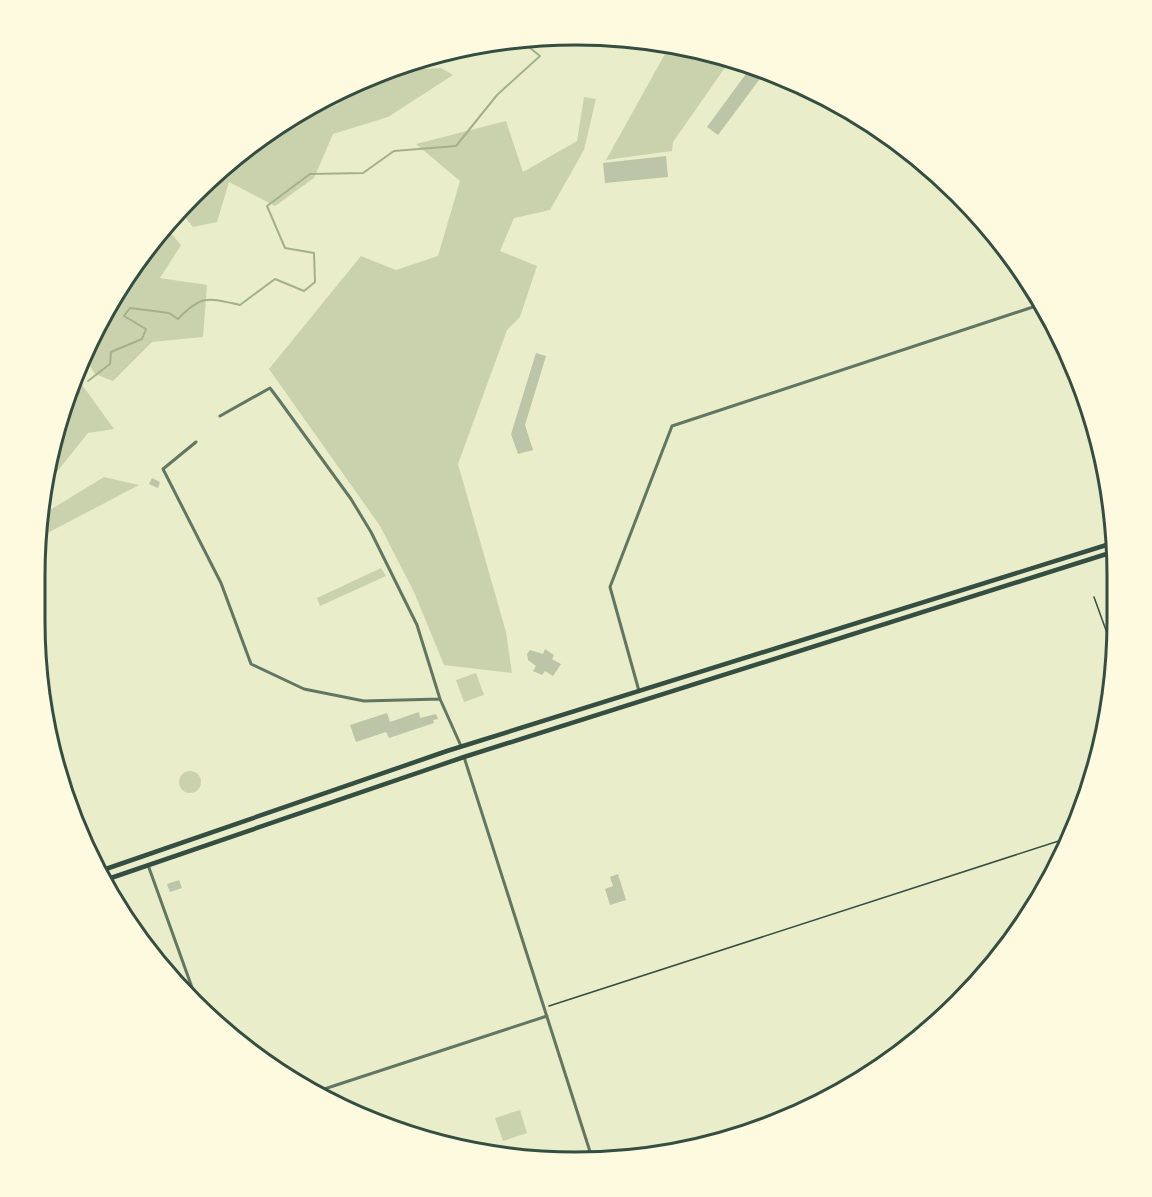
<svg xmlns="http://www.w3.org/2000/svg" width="1152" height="1197" viewBox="0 0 1152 1197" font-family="Helvetica,sans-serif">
	<rect width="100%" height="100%" fill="#e9edc9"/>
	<path fill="#cad2ad" d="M670,45L731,59L673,142L672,151L606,160Z
		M441,68L453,75L388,117L333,134L314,178L275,206L229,182L217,222L193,227L179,210L246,147L267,133L338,104L342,88L389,71Z
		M584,97L596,99L584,150L550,210L514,218L500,251L537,266L520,317L507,330L458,464L506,632L512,673L444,665L414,592L380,526L269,369L361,256L396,270L438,256L460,181L416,144L506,121L523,172L577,141Z
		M164,225L181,245L160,278L207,285L203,337L152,342L113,381L95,374L84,357L107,306Z
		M75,375L114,429L88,433L56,473L47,470L63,402Z
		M104,477L139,485L38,538L42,495L50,510Z
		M381,568L386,576L320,606L317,598Z
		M476,673L484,695L464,702L456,680Z
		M179 782a11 11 0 1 1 22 0a11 11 0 1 1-22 0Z
		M520,1110L527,1133L503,1141L495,1118Z"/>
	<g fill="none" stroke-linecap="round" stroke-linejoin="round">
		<path stroke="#a3b18a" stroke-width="2" d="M503,42H521
			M88,381L110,364L111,352L142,339L146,329L124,316L130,308L169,313L178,319C202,294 209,298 240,305L275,279L304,291L315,282L314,253L285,248L267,206L310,174L363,173L394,151L456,146L497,95L540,56L519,39
			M55,436L79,392"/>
	</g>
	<path fill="#bcc5a7" d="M751,67L762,76L718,135L707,127Z
		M666,156L668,177L605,183L603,163Z
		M536,353L546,356L525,425L533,450L518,454L511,434Z
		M152,478L160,482L158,488L149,484Z
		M545,649L554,655L552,659L561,664L553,676L545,671L542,675L533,671L536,666L528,660L527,654L530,650L543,654Z
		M419,712L420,718L436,714L438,719L433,720L434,723L389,738L386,732L356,742L350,725L387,713L390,722Z
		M618,874L626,900L610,905L605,889L613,886L610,877Z
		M179,880L182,888L170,892L167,884Z"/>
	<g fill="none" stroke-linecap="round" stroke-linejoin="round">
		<path stroke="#344e41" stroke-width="1.5" d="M1094,597L1116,658
			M549,1006L1071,837"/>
		<path stroke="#617663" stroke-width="3" d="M220,416L270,388L279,400L351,499L371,532L417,625L440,699L461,746
			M196,442L163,469L221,583L251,664L304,689L364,701L440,699
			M639,691L610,587L672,426L1042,304
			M464,757L593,1161
			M148,865L199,1007
			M312,1093L547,1016"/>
		<path stroke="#344e41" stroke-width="4.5" d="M100,871L447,751L1116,542
			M105,880L464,757L1116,551"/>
	</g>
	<path d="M0 0H1152V1197H0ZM576 45H576A531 531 0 0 1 1107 576V621A531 531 0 0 1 576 1152H576A531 531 0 0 1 45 621V576A531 531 0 0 1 576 45Z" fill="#fefae0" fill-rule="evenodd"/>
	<path fill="none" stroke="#344e41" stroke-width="3" d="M576 45H576A531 531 0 0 1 1107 576V621A531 531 0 0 1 576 1152H576A531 531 0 0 1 45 621V576A531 531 0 0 1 576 45Z"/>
</svg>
